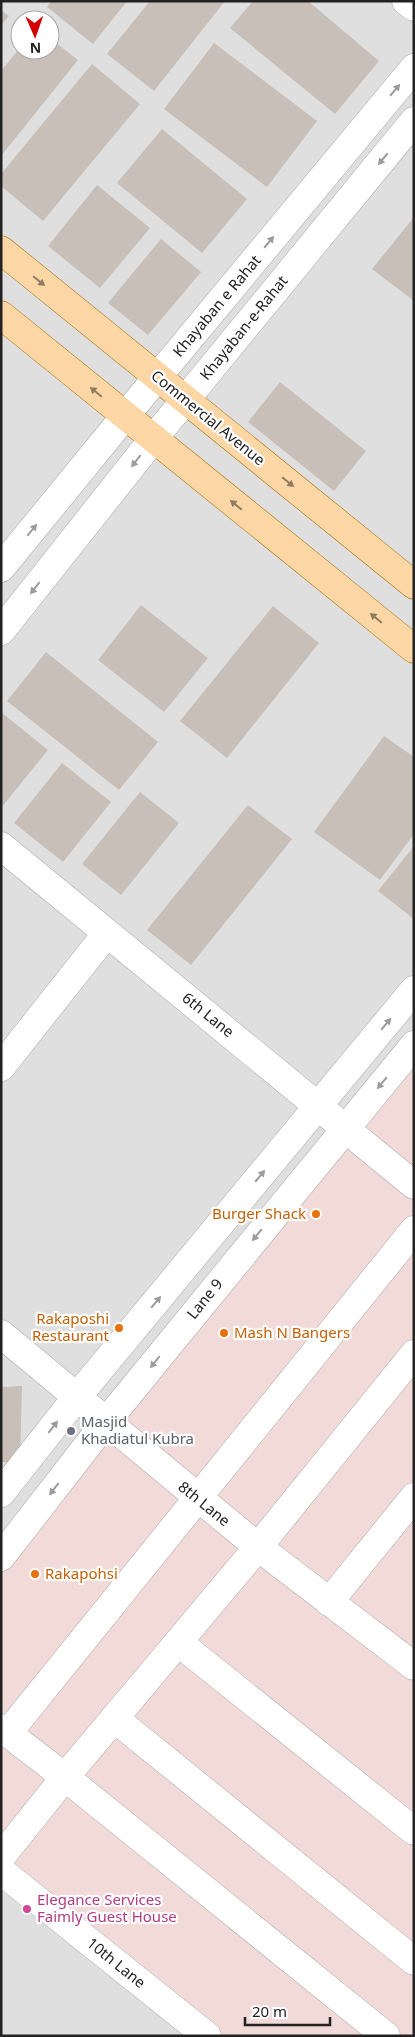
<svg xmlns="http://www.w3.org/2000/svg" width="415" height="2037" viewBox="0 0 415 2037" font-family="'Noto Sans',sans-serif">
	<rect width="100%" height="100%" fill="#f2efe9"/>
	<path fill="#e0dfdf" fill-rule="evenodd" d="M1,1H414V2036H1ZM20,20H50V50H20Z"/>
	<path fill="#f2dad9" d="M414,1068V2036H220L1,1862V1568Z"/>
	<path fill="#c7bfb8" d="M51,1H127L93,44L47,7Z
		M150,1H225L154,91L107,54Z
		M253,1H308L379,61L335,114L230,28Z
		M1,10L9,16L1,25Z
		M50,38L78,60L1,156V71L20,48V50H50Z
		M214,43L317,121L267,187L164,109Z
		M92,64L140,104L43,221L1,186V174Z
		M162,129L247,199L202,253L117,183Z
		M97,185L150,228L100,288L48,246Z
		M414,217V301L372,269Z
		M161,239L201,272L148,335L108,303Z
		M280,382L366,451L334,491L248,422Z
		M141,605L208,658L164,712L98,660Z
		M273,606L319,643L227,758L180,721Z
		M46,652L158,742L119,790L7,701Z
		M1,712L48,750L1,808Z
		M384,736L414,757V834L380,880L314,832Z
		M62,763L111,802L63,862L14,823Z
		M140,792L179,823L121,895L82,864Z
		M248,805L292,839L191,965L147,930Z
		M414,846V919L378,891Z
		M22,1386L20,1462H1V1387Z"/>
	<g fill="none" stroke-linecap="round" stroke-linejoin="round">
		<g stroke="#a9a9a9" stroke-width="29">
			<path id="minor" d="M406,1L414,7
				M1,568L125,416L414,68
				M1,631L154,438L414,121
				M1,846L414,1185
				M1,1067L107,933
				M1,1334L258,1547L414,1666
				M1,1493L76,1398L414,990
				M1,1557L105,1423L414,1045
				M329,1602L414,1497
				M178,1642L414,1831
				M114,1718L414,1961
				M1,1728L65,1777L386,2036
				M8,1733L414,1230
				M1,1857L65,1777L258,1547L414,1354
				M1,1871L207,2036"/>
		</g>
		<g stroke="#a06b00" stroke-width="29">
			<path id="major" d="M1,250L414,585
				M1,315L414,649"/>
		</g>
		<use href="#minor" stroke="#fff" stroke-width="28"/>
		<use href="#major" stroke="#fcd6a4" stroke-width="28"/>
	</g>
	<defs><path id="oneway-solid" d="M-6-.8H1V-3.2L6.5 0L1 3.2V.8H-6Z" transform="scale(1.25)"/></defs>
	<g fill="#9c9c9c">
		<use href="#oneway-solid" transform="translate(395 90) rotate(-50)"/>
		<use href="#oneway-solid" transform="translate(383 159) rotate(129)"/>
		<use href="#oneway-solid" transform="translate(269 242) rotate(-50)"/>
		<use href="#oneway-solid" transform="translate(136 461) rotate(128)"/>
		<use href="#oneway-solid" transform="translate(32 530) rotate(-51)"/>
		<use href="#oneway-solid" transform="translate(35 588) rotate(128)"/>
		<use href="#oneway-solid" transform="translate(386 1024) rotate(-50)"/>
		<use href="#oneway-solid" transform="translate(382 1083) rotate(130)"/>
		<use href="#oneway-solid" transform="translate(260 1176) rotate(-50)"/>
		<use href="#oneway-solid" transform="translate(257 1235) rotate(129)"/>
		<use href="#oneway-solid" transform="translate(156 1302) rotate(-50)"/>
		<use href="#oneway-solid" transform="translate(155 1362) rotate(129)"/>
		<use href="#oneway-solid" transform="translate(53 1427) rotate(-52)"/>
		<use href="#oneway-solid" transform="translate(54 1489) rotate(128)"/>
	</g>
	<g fill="#8f7c63">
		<use href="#oneway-solid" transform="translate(39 281) rotate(39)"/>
		<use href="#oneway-solid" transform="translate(96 392) rotate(-141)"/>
		<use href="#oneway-solid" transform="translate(288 482) rotate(39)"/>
		<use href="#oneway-solid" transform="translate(236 505) rotate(-141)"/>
		<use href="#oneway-solid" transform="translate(376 618) rotate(-141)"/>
	</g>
	<g fill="#e8710a" stroke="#fff" stroke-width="2">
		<circle cx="316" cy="1214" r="5"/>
		<circle cx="119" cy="1328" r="5"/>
		<circle cx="224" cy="1333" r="5"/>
		<circle cx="35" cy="1574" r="5"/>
	</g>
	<circle fill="#6b7280" stroke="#fff" stroke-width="2" cx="71" cy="1431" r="5"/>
	<circle fill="#d1479c" stroke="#fff" stroke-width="2" cx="27" cy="1909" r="5"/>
	<g text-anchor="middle" stroke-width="4.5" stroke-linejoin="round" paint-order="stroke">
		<g font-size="15" fill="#222" stroke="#fff">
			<text transform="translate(217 306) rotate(-50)" y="5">Khayaban e Rahat</text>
			<text transform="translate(244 328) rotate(-51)" y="5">Khayaban-e-Rahat</text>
			<text transform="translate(208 418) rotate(39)" y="5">Commercial Avenue</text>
			<text transform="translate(208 1015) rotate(39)" y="5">6th Lane</text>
			<text transform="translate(205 1299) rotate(-51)" y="5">Lane 9</text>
			<text transform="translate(204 1504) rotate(39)" y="5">8th Lane</text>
			<text transform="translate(116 1963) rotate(39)" y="5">10th Lane</text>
		</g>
		<g font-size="15" fill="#c56008" stroke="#fff" text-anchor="end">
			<text x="306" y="1219">Burger Shack</text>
			<text x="109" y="1324">Rakaposhi<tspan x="109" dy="17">Restaurant</tspan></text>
			<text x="234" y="1338" text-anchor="start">Mash N Bangers</text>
			<text x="45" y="1579" text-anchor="start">Rakapohsi</text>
		</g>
		<g font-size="15" fill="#5b616d" stroke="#fff" text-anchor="start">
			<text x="81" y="1427">Masjid<tspan x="81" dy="17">Khadiatul Kubra</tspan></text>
		</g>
		<g font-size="15" fill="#b23c85" stroke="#fff" text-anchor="start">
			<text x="37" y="1905">Elegance Services<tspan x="37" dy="17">Faimly Guest House</tspan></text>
		</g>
	</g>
	<rect width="415" height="2037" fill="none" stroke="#222222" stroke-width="5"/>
	<g transform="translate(35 35) rotate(178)"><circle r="24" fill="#ffffff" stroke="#a7a7a7"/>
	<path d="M0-4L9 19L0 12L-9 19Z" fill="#d40000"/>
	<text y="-8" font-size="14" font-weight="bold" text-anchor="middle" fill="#222222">N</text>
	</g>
	<path d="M245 2017v8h85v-8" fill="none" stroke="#222222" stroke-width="2.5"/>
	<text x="252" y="2017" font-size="15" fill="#222222" stroke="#ffffff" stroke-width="4" paint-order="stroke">20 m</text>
</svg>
